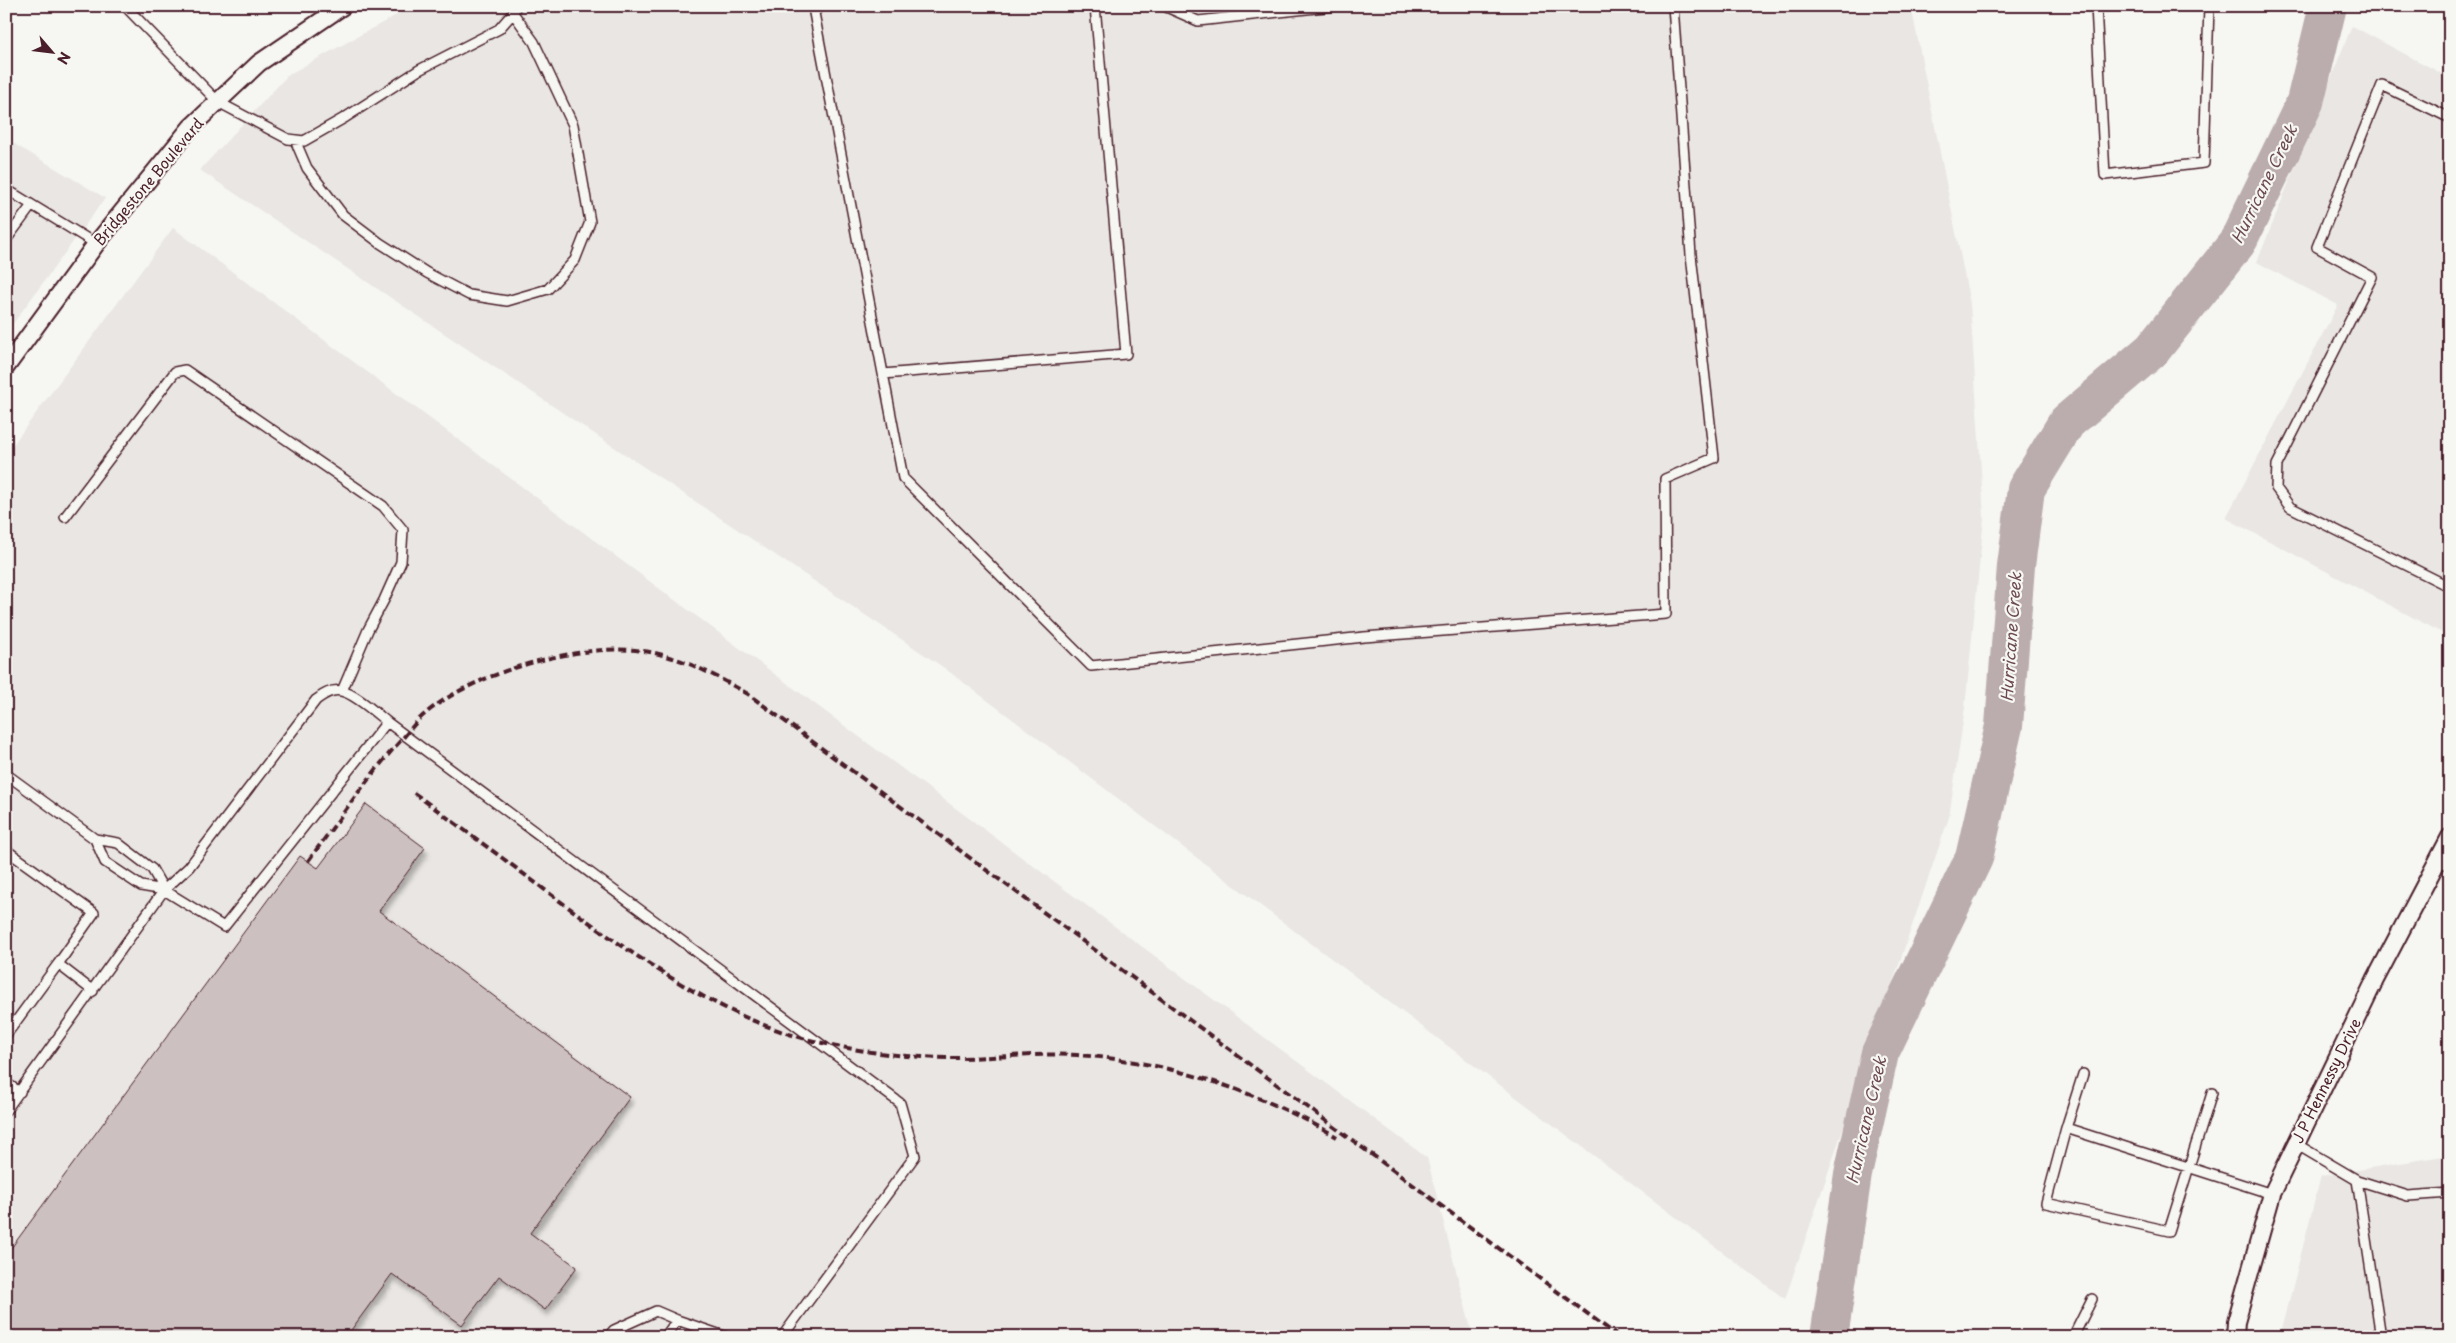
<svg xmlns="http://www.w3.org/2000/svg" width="2456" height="1343" viewBox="0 0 2456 1343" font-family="'Playpen Sans',sans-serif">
	<defs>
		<filter id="shadow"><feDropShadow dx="3" dy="5.5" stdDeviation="2.5" flood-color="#0004"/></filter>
	</defs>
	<rect width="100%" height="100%" fill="#f6f6f2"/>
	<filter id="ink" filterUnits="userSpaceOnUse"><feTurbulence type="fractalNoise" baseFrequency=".02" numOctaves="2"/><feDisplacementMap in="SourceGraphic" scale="10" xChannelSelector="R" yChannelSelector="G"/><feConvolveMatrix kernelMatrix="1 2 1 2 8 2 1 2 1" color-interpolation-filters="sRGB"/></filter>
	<g filter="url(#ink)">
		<path fill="#e9e6e3" d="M413,6H1911L1970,304L1984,517L1965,707L1949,817L1785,1299L943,667L200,170L288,75Z
			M2352,26L2450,78V637L2226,518L2338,305L2257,262Z
			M6,139L105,198L6,333Z
			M173,228L1427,1158L1473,1337H6V454Z
			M2450,1155V1337H2280L2321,1176Z"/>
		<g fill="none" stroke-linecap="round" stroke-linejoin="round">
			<path stroke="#bbadae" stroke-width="38" d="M1829,1337L1853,1174L1880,1053L1974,858L2004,726L2016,566L2026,489L2067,422L2152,350L2237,243L2305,102L2328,6"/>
		</g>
		<path fill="#ccc1c0" stroke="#4a1f2b" filter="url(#shadow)" d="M366,804L425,848L379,911L630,1097L530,1233L577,1267L545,1310L499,1276L462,1325L392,1274L346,1337H6V1255L300,856L318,868Z"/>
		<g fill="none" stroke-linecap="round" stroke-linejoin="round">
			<g stroke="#4a1f2b" stroke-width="12">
				<path id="service" d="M125,6L218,102L288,139L304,141L346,117L419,70L499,29L513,13L516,6
					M819,6L814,13L903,478L1091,666L1364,637L1666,614L1665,479L1714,458L1691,255L1673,6
					M1164,6L1198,21L1334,6
					M2096,6L2105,175L2204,163L2209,6
					M2450,118L2382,85L2317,247L2372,277L2277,465L2276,488L2290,507L2450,587
					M295,140L307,168L343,215L380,243L427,273L469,295L507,301L548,289L575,260L590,222L573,125L534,42L513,13
					M6,189L96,244
					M6,240L32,205
					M883,374L1126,354L1095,6
					M65,517L175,372L185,370L383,506L403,530L401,562L384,600L368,630L342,691
					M6,774L95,839L118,843L152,869L164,890
					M95,839L105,862L141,886L164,890L224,927L387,722L900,1103L915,1156L782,1337
					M6,850L94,913L58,964L93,991
					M2438,860L2450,866
					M6,1035L58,964
					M6,1083L20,1092
					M2212,1093L2169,1231L2046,1203L2066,1128L2272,1194
					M6,1110L164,890L189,867L316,700C323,695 331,689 341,691C354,693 376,713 387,722
					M2066,1128L2083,1074
					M2296,1144L2357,1180L2408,1196L2450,1193
					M2357,1180L2381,1337
					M608,1337L614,1330L656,1311L677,1320
					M665,1337L677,1320L727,1337
					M2073,1337L2092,1299"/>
			</g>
			<g stroke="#4a1f2b" stroke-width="20">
				<path id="minor" d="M6,367L96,244L191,127L259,63L343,6
					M2235,1337L2236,1322L2272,1194L2375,980L2450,837"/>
			</g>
			<use href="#service" stroke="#f6f6f2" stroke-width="9"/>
			<use href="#minor" stroke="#f6f6f2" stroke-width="16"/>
			<path stroke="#4a1f2b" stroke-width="4" stroke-dasharray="8 4" stroke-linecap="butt" d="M414,793C460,827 507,861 553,896C632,954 717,1017 814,1041C860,1052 907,1058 955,1058C995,1058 1037,1053 1077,1055C1167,1061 1259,1091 1337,1137
				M308,861C339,820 368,776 403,738C410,730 417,720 426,713C476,671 594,637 659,654C691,662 720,678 748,694L1619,1337"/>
		</g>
	</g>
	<g text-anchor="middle" stroke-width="4.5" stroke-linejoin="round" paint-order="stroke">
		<g font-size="15" fill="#4a1f2b" stroke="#f6f6f2">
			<text transform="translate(149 182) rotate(-50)" y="5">Bridgestone Boulevard</text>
			<text transform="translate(2327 1081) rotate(-64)" y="5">J P Hennessy Drive</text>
		</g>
		<g font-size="16" font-style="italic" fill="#6c4a52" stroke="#f6f6f2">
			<text transform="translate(2264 184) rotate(-64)" y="6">Hurricane Creek</text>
			<text transform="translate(2011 637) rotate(-86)" y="6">Hurricane Creek</text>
			<text transform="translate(1866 1120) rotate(-77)" y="6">Hurricane Creek</text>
		</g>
	</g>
	<rect width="2456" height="1343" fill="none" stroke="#f6f6f2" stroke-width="25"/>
	<rect x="12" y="12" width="2431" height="1318" fill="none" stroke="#4a1f2b" stroke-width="2" filter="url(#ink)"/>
	<g transform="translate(52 52) rotate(118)" stroke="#f6f6f2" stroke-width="4" paint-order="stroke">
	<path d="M0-4L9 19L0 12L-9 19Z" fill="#4a1f2b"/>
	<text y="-8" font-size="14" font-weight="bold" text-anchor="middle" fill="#4a1f2b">N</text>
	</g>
</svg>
